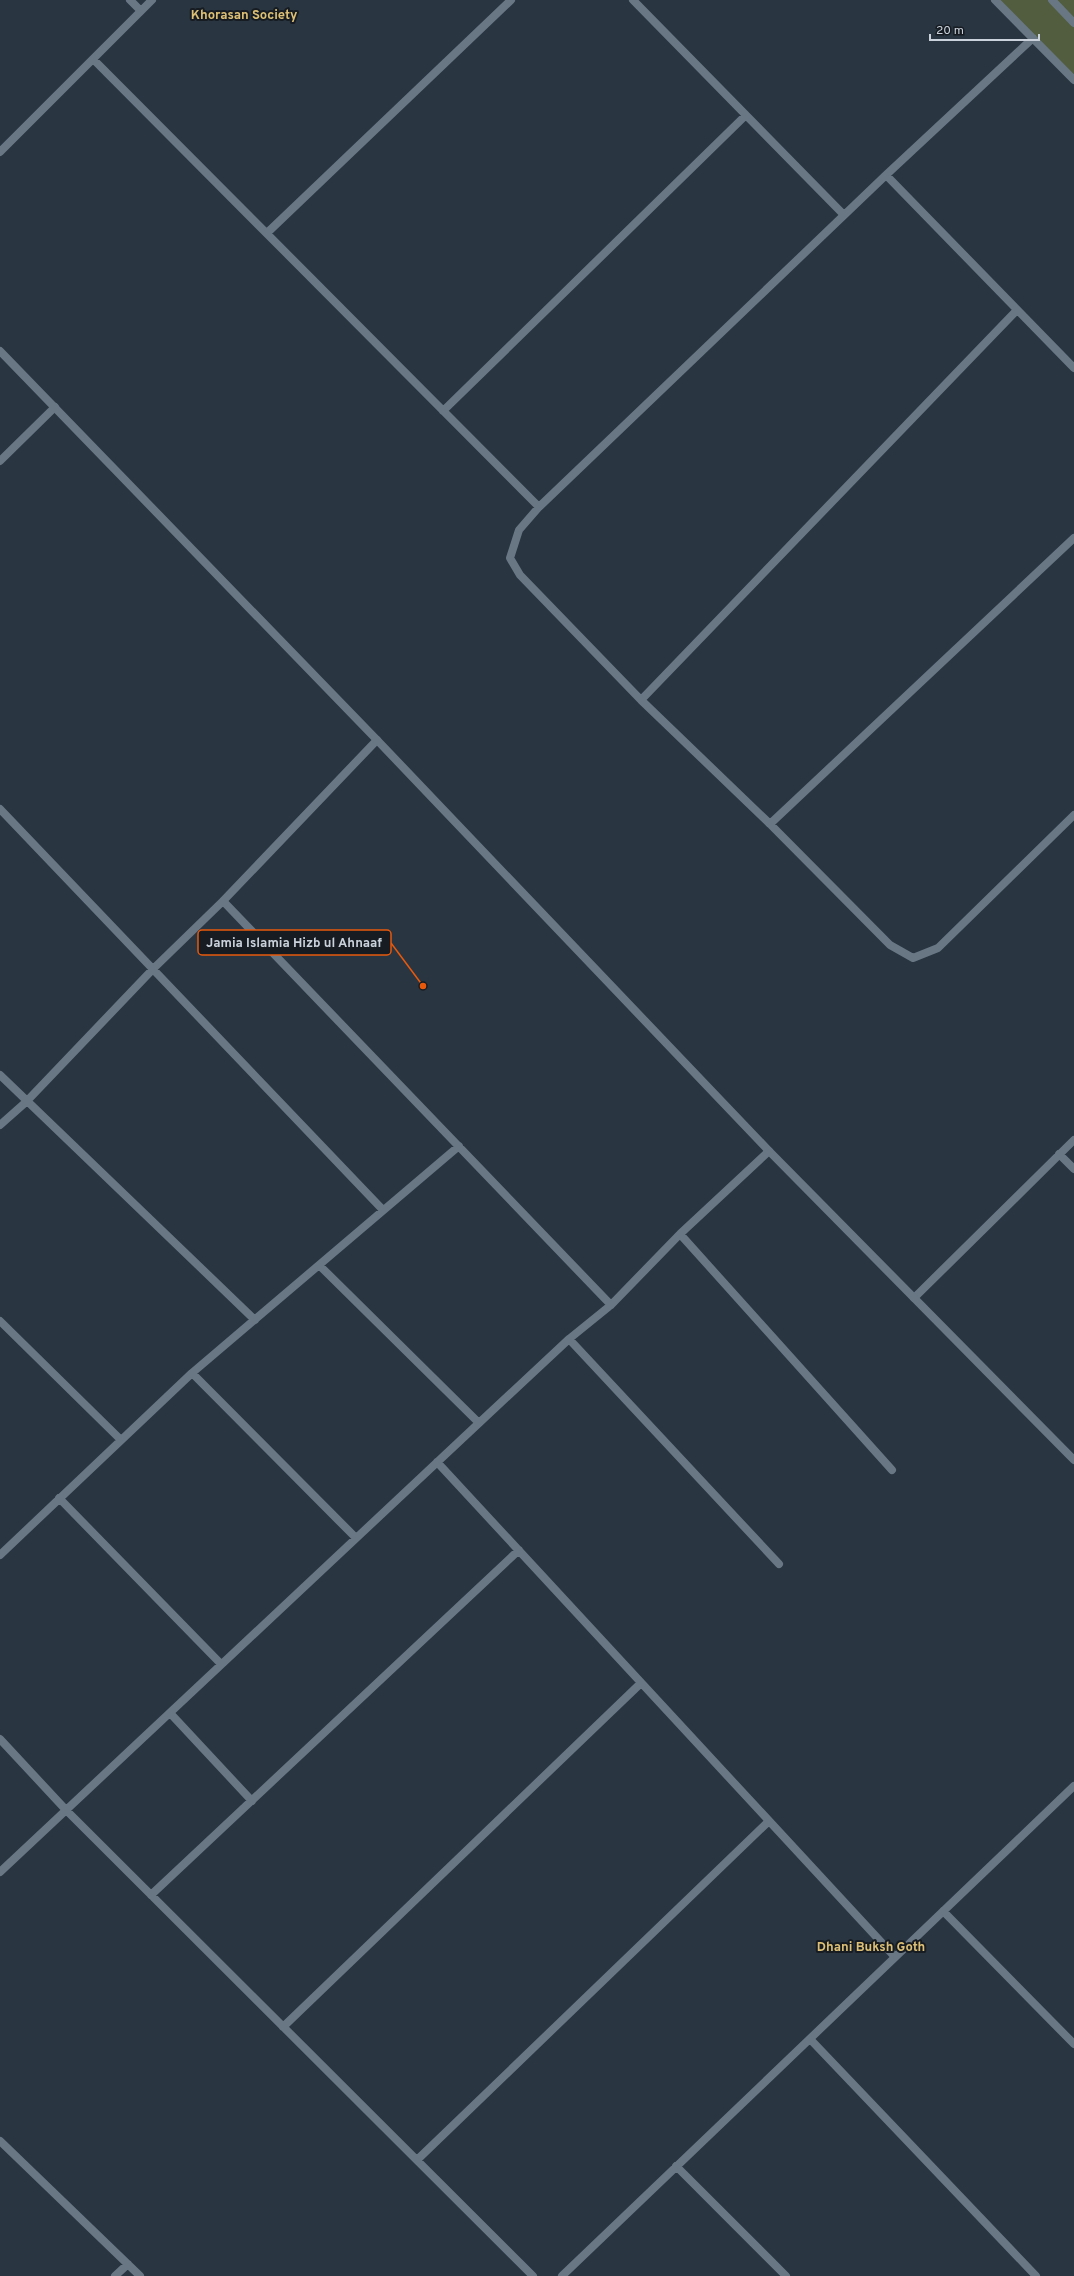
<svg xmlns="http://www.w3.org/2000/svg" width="1074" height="2276" viewBox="0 0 1074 2276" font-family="Overpass,sans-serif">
	<rect width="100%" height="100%" fill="#293541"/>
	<path fill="#515d3e" d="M999,0H1074V77Z"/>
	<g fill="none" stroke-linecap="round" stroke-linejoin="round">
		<path stroke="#697785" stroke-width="8" d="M130,0L141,11
			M633,0L844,215
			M995,0L1074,80
			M1052,0L1074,23
			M1033,38L886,175L539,507L519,530L510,558L520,575L641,700L770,824L890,945L913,958L938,948L1074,815
			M93,59L539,507
			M0,152L152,0
			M886,175L1074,368
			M267,233L511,0
			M443,411L746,115
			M0,461L55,407
			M641,700L1017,310
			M0,809L383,1210
			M770,824L1074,538
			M223,901L611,1305
			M0,1075L255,1320
			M0,1125L26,1102L153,969L223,901L377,740
			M1059,1154L1074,1169
			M680,1234L892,1470
			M319,1265L479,1423
			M914,1298L1074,1140
			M0,1321L120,1439
			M569,1339L779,1564
			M192,1373L356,1538
			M437,1462L895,1957
			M59,1498L221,1664
			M0,1555L192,1373L459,1146
			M170,1713L252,1801
			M0,1739L66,1810L533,2276
			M0,1872L479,1423L569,1339L611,1305L680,1234L769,1151
			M151,1895L519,1550
			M943,1911L1074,2044
			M283,2027L641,1683
			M810,2039L1036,2276
			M0,2141L140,2276
			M417,2160L769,1821
			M676,2166L786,2276
			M115,2276L128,2264
			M562,2276L1074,1786"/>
		<path stroke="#697785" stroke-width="8" d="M0,351L377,740L769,1151L1074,1460"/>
	</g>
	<g text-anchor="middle" stroke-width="4" stroke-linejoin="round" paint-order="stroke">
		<g font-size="13" font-weight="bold" fill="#ddc075" stroke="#161c22">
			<text x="244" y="19">Khorasan Society</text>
			<text x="871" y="1951">Dhani Buksh Goth</text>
		</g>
	</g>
	<path fill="none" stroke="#e8590c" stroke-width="1.5" d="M423 986L391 943"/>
	<circle fill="#e8590c" stroke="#161c22" stroke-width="1.5" cx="423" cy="986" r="4"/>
	<rect fill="#161c22" stroke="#e8590c" stroke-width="1.5" x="198" y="930" width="193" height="25" rx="4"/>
	<g font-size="13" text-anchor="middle" font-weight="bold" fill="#cbd2db">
		<text x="294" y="947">Jamia Islamia Hizb ul Ahnaaf</text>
	</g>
	<path d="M930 34v6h109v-6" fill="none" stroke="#cbd2db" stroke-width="2"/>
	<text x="936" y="34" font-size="12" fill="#cbd2db" stroke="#161c22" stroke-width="3" paint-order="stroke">20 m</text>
</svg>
